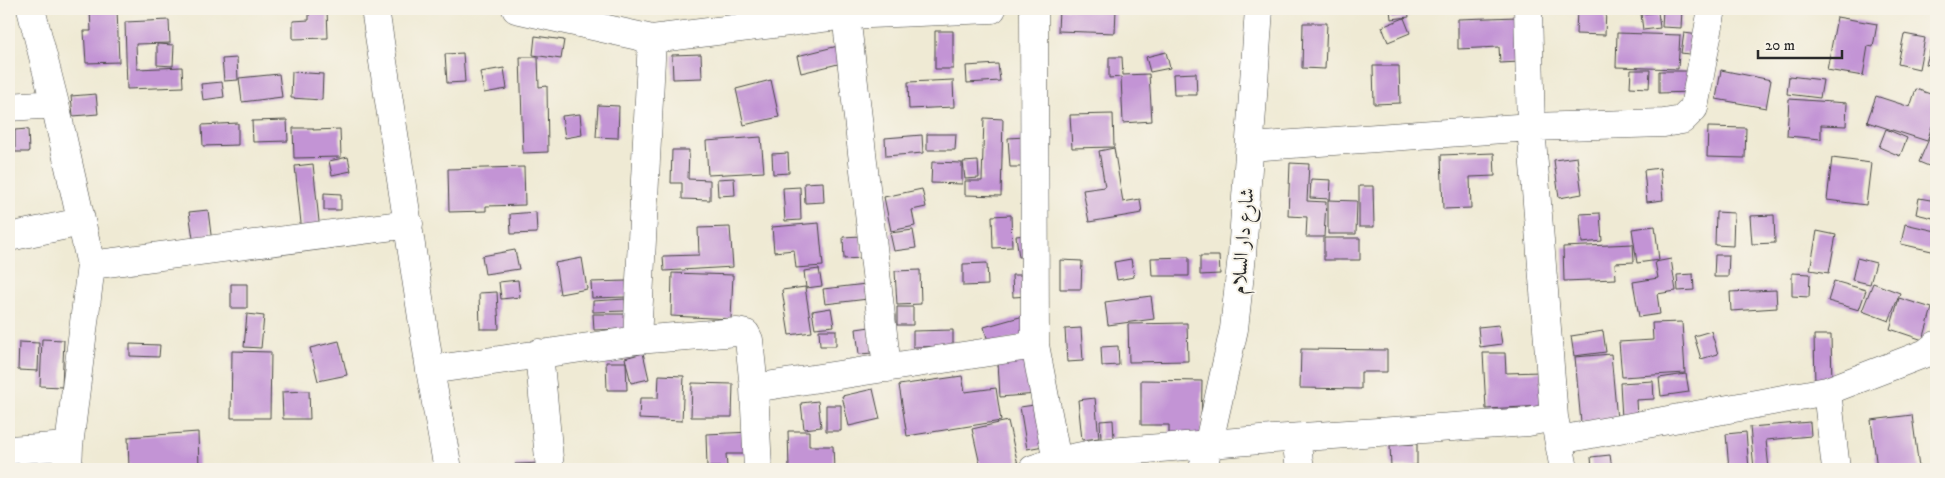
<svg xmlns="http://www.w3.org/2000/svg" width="1945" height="478" viewBox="0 0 1945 478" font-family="'IM FELL DW Pica',Amiri,serif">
	<rect width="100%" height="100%" fill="#f7f3e8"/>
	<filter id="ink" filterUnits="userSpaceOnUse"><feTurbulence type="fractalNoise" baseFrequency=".02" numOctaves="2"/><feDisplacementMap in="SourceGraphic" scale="10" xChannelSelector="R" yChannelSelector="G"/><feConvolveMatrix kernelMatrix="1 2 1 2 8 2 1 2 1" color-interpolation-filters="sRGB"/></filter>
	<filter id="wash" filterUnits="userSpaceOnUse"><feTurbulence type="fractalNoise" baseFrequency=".0096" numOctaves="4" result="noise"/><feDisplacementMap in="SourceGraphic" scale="20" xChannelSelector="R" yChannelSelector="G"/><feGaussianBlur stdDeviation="1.12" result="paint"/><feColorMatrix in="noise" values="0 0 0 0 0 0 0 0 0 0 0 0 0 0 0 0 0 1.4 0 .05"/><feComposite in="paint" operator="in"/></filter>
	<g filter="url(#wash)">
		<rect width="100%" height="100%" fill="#efead4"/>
		<g id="blocks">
			<path fill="#c394d5" d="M90,9H117L119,62L86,63L84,31H91Z
				M309,9H327L328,38L293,39V21L309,20Z
				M1059,9H1116L1115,33L1058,31Z
				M1390,9H1408L1409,17L1391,19Z
				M1577,9H1606L1605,35L1576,34Z
				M1610,9H1642V11L1610,12Z
				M1663,9H1682L1681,28L1662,27Z
				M1658,12L1660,28L1643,30L1641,14Z
				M1518,17L1520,62L1500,63L1499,47L1458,49V19Z
				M1837,17L1877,24L1873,47L1868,46L1863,76L1827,70Z
				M1404,18L1410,33L1388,42L1382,27Z
				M169,20L170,43L136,44L137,69L182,67L183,87L127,89L125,22Z
				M1303,23H1327L1325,69L1302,68Z
				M935,31H953V69H935Z
				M1617,33L1680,35L1678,69L1616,67Z
				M1684,33L1699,35L1697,55L1681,53Z
				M1904,34L1925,38L1919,69L1898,64Z
				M535,36L564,40L561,59L533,55Z
				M157,44L174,45L173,66L157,65Z
				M1932,44L1936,45V67L1926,64Z
				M838,46L842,63L801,73L797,56Z
				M1166,52L1170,68L1150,72L1146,57Z
				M463,53L465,82L447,83L445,54Z
				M701,54L702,78L673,79L672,55Z
				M520,57H538L539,87L547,86L548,152L523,153Z
				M1109,57H1122L1123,75L1149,74L1152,121L1123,123L1121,77L1109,78Z
				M237,58L238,80L224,81L222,59Z
				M998,64L1000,81L967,83L966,66Z
				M1373,66H1399L1400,103L1374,104Z
				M504,68L507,89L484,93L480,72Z
				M1631,70H1650L1649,88L1630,87Z
				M1721,70L1771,80L1766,108L1716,99Z
				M1659,71H1692V92L1659,93Z
				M292,72L323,74L322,100L291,98Z
				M1196,73L1197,95H1174L1173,74Z
				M279,74L282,97L242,102L239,78Z
				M1789,76L1823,80L1820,98L1787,94Z
				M771,80L779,117L744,125L736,89Z
				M953,80L954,107L909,109L908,82Z
				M222,82L224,97L203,100L201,84Z
				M1916,89L1936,96V127L1932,126L1927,141L1867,122L1876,96L1910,107Z
				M96,94L98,114L73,116L71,96Z
				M1789,99L1847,103L1846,126L1821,125V139L1787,136Z
				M598,105L619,106L618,138L596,137Z
				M580,114L582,135L565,138L562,116Z
				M1113,114L1114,147L1072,148L1070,115Z
				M984,118L1003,119L1001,196L965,195V181H982Z
				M287,120L288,141L253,142L252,121Z
				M238,123V145L203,146L202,125Z
				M1708,127L1746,128L1745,158L1707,157Z
				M293,128H313V130L340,129L341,157L294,158Z
				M28,129L29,152H15V130Z
				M1886,129L1907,138L1900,156L1879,147Z
				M1932,132L1936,134V169L1919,162Z
				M927,134H956L955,150H927Z
				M922,135L923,153L886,156L885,138Z
				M761,137L764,172L708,175L706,141Z
				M1025,137L1027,167H1010L1008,138Z
				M1114,148L1123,202L1140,199L1142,213L1089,222L1083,190L1105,187L1099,151Z
				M672,150H689L688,179L710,180V200L682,199V183H671Z
				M788,153L789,173L773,174L772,154Z
				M1494,153L1495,176L1470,177L1471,208L1443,209L1441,155Z
				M348,157L351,171L332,175L329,161Z
				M1577,157L1582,194L1559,198L1554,160Z
				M1832,158L1871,163L1866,205L1827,200Z
				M978,161L979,178L965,179L963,162Z
				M932,162L962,163V184L931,183Z
				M1290,163L1309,164L1307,201L1326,202L1324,237H1306L1307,217L1288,216Z
				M313,164L320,231L302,233L295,166Z
				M524,167L525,205L486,206V211L449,212L448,169Z
				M1660,168L1663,200L1647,202L1644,170Z
				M734,178L735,195L718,196L717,179Z
				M1311,179L1331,180L1330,199L1310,198Z
				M823,182L824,202L805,203L804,183Z
				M1359,186H1373L1374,227H1359Z
				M800,187L801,220L785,221L783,188Z
				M922,189L926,207L912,210L915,226L891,231L884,197Z
				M324,193L341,194V210H324Z
				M1919,198L1936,201L1933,218L1916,214Z
				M1328,200L1357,201L1356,234H1328Z
				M208,210L212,243L194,245L189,212Z
				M536,212L537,233L511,234L510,214Z
				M1716,212L1734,213L1733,246L1715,245Z
				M1600,213L1602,241L1582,243L1580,214Z
				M1011,215L1012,247L993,248L992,216Z
				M1774,215L1775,243L1752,244L1750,216Z
				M819,223L823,266L796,268L794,250L774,252L772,227Z
				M1905,224L1936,231V252L1901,244Z
				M1655,226L1659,260L1637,263L1632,229Z
				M730,227L733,267L664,271L663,256L699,255L698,228Z
				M913,230L916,248L894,251L890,233Z
				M1817,231L1836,235L1829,273L1810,270Z
				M1037,234L1039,255L1019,257L1016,236Z
				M861,236L862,258L844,259L843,237Z
				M1324,238H1360V260H1324Z
				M1633,244L1634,262L1615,263L1616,279L1564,281L1563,247Z
				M515,250L519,269L485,274L482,256Z
				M1715,255H1729L1728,277H1714Z
				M1200,256H1219L1220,274L1200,275Z
				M1189,257V276H1152L1151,258Z
				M582,258L587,289L560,294L555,263Z
				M1857,258L1876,263L1870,284L1852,280Z
				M1131,259L1134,277L1117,280L1114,262Z
				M1671,259L1676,291L1657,294L1660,314L1639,317L1633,282L1658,278L1655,262Z
				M1060,260L1082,261L1081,289H1060Z
				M987,263L988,285L963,286V264Z
				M819,269L822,286L806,288L804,271Z
				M920,270L921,304L897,305L895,271Z
				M672,273L733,275L731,319L671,316Z
				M1792,273L1810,274L1809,297L1792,296Z
				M1693,274L1694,290L1678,291L1677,275Z
				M1012,275H1028L1029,296L1013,297Z
				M518,280L520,297L501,299L499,282Z
				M627,281V297L592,298L591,282Z
				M1834,281L1866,290L1859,310L1828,301Z
				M1873,283L1900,293L1889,321L1862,311Z
				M231,284H247V308H231Z
				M866,284L868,299L825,304L823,289Z
				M805,287L812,332L789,335L782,290Z
				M1776,290L1777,308L1731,311L1730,292Z
				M497,292L499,329H480L479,293Z
				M1151,296L1154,319L1108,325L1105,302Z
				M1899,298L1932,308L1923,340L1890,329Z
				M625,299L626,311L593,312V301Z
				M897,307H913V325H897Z
				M831,308L834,326L815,328L812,311Z
				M247,314L264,316L261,348L244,347Z
				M593,314H625L626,329L594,330Z
				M1027,315L1032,333L989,345L984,327Z
				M1682,322L1685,373L1622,377L1619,342L1653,340L1652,323Z
				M1187,323L1188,361L1129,362L1128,324Z
				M1499,325L1502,344L1480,347L1478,327Z
				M870,327L873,353L859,354L856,329Z
				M1081,328L1083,361L1067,362L1065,329Z
				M819,330H836V346H820Z
				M953,330V346L913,347V331Z
				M1603,331L1606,352L1574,356L1571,336Z
				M1711,331L1718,354L1701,359L1694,336Z
				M1814,335H1831L1832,385L1815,386Z
				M42,339L64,340L62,387L40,386Z
				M339,341L347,375L318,381L310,348Z
				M19,342L39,343L38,371L18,370Z
				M130,344L160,345L159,357L130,356Z
				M1118,346L1119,365L1102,366L1101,347Z
				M1301,349L1387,350V372H1361V389L1300,388Z
				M232,351L271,352L270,418H231Z
				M643,353L649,379L631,383L625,358Z
				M1483,353H1505L1506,373L1541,372L1543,406L1486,409Z
				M1611,354L1617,420L1581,423L1575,357Z
				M1034,359L1037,394L1000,397L998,362Z
				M606,362H626L627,390H607Z
				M1686,374L1689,392L1661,396L1659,378Z
				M659,375L684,376L682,421L639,419L640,398H658Z
				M962,376L965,392L996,388L1001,421L907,436L899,385Z
				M1141,380L1202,381L1201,439L1169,438V425H1141Z
				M1653,381L1654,399L1636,400L1637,418L1622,419L1620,383Z
				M692,383L733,384L732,417H691Z
				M873,389L880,419L849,426L842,396Z
				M309,391L310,419H283L282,392Z
				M1095,398L1099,438L1082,440L1078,400Z
				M818,401L821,427L804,429L801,403Z
				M1042,404L1049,445L1027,449L1020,407Z
				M826,405H841V431H826Z
				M1912,415L1919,468L1877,469L1871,420Z
				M1113,420L1114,438L1101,439L1100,421Z
				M1008,421L1019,469H981L972,429Z
				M1810,422L1811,436L1766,440L1769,469H1754L1750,427Z
				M788,431H809V446H833L834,469H789Z
				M198,432L199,469H129L128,437Z
				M752,432V454H726L727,467H707L706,434Z
				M1746,432L1749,469H1729L1726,434Z
				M1417,444V465L1391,467L1390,445Z
				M1610,455L1612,469H1592L1591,457Z
				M545,463V469H515V464Z"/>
		</g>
	</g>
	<g filter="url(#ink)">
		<use href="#blocks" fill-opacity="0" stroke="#484844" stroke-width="1"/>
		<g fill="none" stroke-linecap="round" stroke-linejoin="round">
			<g stroke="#484844" stroke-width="29">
				<path id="minor" d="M31,9L55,104L91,265L69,446L68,469
					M375,9L430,370L448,469
					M516,9L652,39L846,15L992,9
					M1034,9L1035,345L1057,461
					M1528,9L1531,127L1554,417L1564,469
					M846,15L887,368
					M9,107L55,104
					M1250,147L1531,127L1664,123L1682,120L1694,108L1712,9
					M9,237L81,222
					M91,265L409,224
					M637,340L652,39
					M539,353L550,469
					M430,370L637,340L737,332L746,334L749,340L754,388L758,469
					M754,388L1035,345
					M1827,391L1836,469
					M1296,438L1300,469
					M1559,440L1827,391L1926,353L1936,345
					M9,450L69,446
					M1033,469L1057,461L1097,453L1273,439L1528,422L1554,417
					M1203,469L1234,329L1242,255L1259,9"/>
			</g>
			<use href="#minor" stroke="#fff" stroke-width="28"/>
		</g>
	</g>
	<g text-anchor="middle" stroke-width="4" stroke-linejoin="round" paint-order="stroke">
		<g font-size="20" fill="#2b2b2b" stroke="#f7f3e8">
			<text transform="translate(1242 241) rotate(-85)" y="7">شارع دار السلام</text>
		</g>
	</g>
	<rect width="1945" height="478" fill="none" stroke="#f7f3e8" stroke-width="30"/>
	<path d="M1758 50v8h84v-8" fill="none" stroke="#2b2b2b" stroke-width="2.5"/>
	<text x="1765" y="50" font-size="15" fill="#2b2b2b" stroke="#f7f3e8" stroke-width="4" paint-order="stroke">20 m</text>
</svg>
